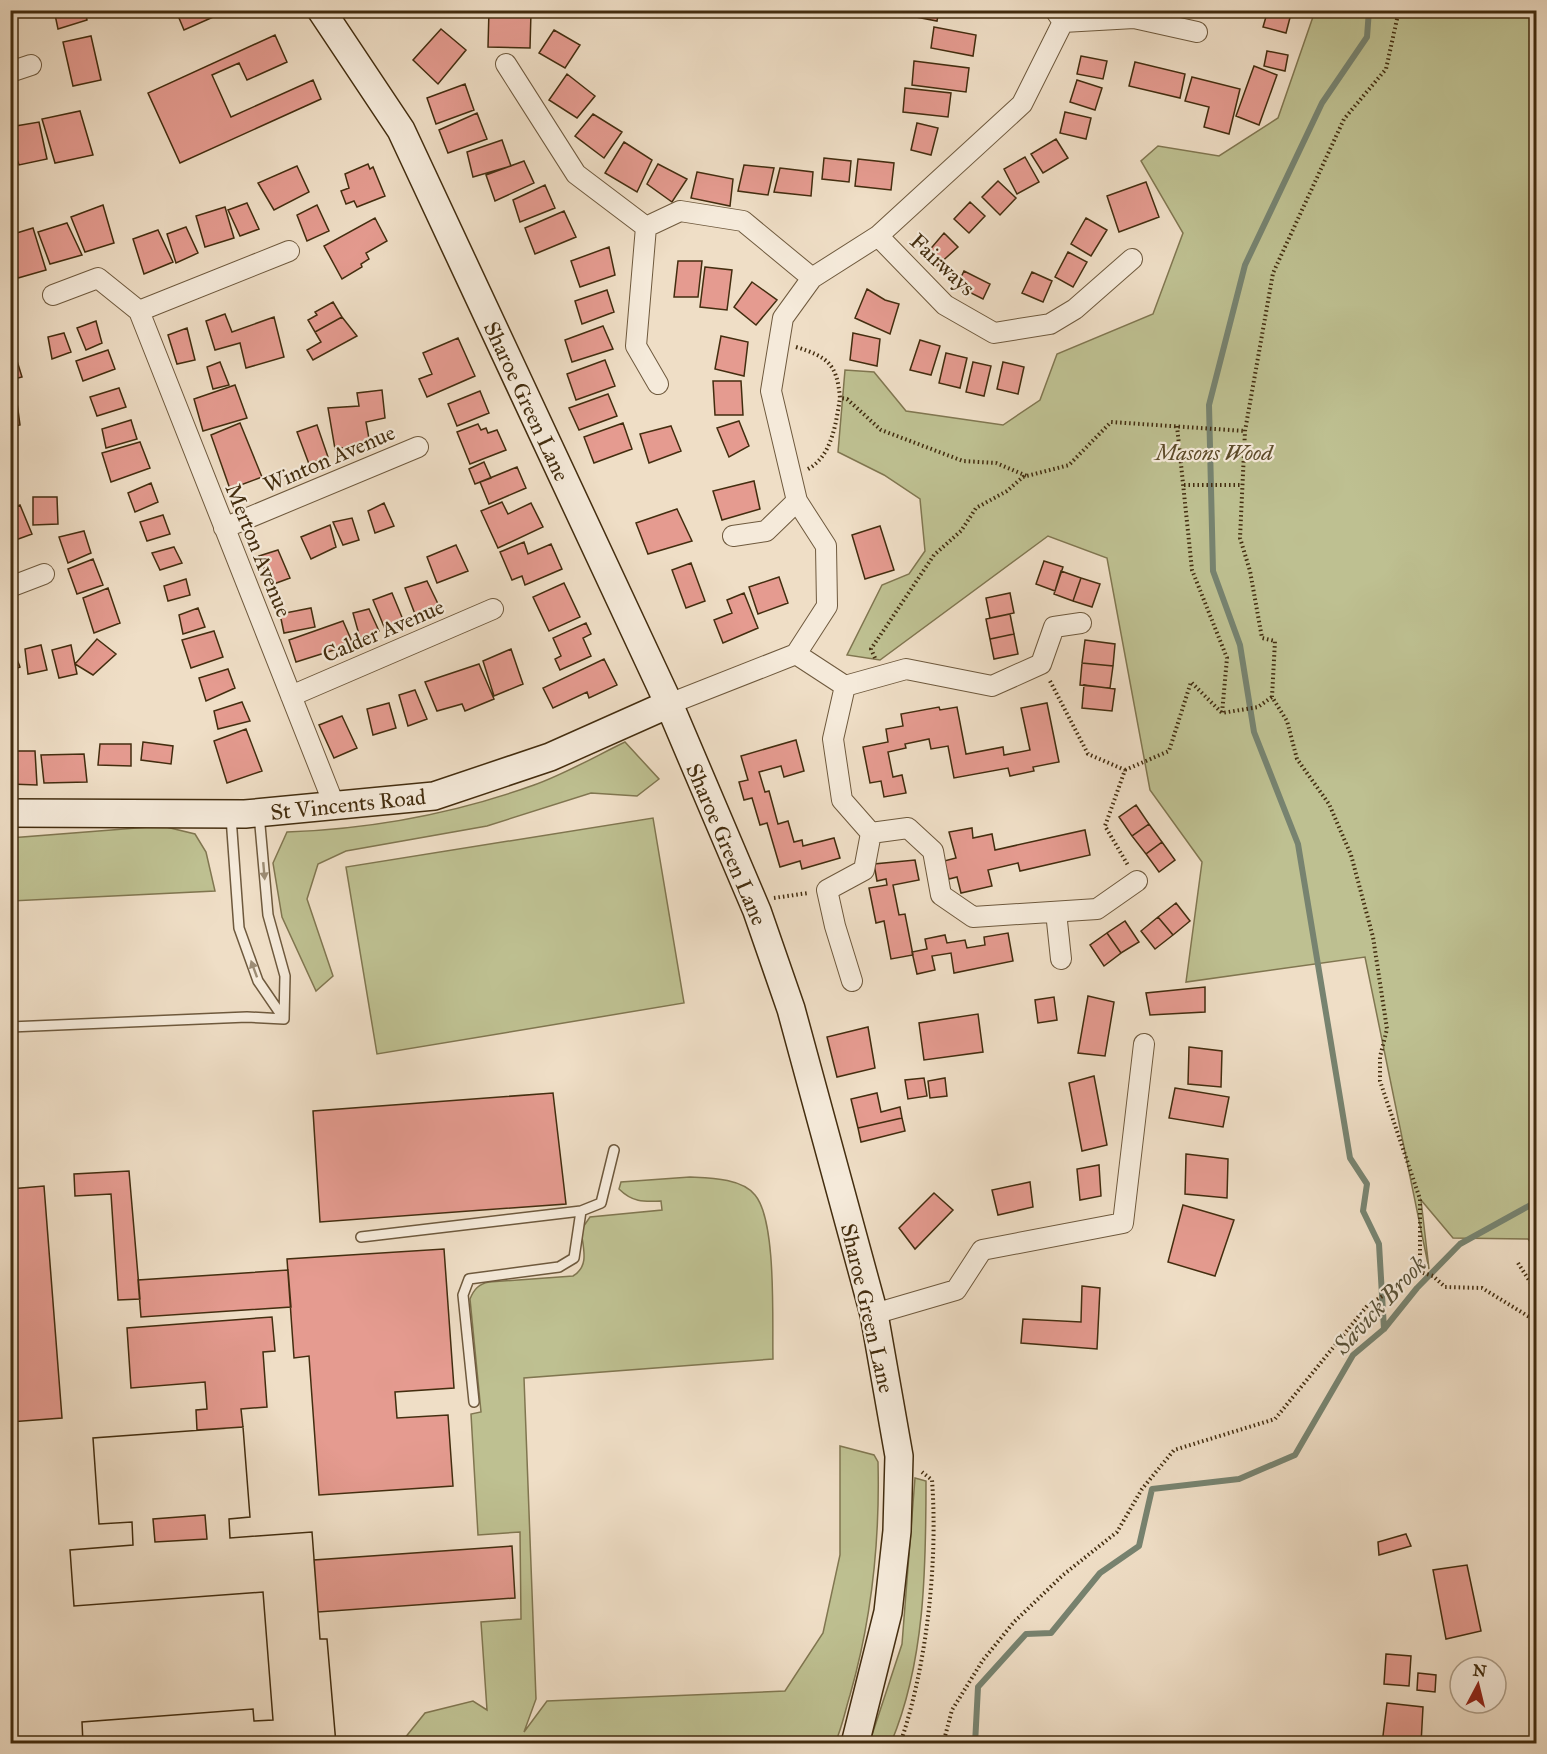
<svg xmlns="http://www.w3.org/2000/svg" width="1547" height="1754" viewBox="0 0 1547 1754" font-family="'IM FELL Great Primer',serif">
	<rect width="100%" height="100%" fill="#efdec6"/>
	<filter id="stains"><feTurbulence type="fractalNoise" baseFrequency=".00333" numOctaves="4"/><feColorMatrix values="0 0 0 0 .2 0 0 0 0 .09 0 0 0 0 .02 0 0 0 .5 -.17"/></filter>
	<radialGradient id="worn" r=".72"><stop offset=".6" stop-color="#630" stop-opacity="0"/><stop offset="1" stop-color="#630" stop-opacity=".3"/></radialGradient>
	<path fill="#bec091" stroke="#807650" stroke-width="1.5" d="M1315,11H1536V1249L1528,1239L1453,1238L1421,1200L1429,1269L1365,957L1186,982L1202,862L1150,790L1107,558L1048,536L880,660L847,655L882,585L909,574L925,551L920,499L884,475L838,452L845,370L874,372L906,411L1003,425L1040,400L1057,354L1153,314L1183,233L1141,161L1158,146L1219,156L1278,118Z
		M625,742L659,779L637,796L591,793L487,826L346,851L318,864L307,899L333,976L316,991L282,917L273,863L287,832C370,829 456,813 534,785C565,774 596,756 625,742Z
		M653,818L684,1003L377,1054L346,867Z
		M162,826L195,834L206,852L215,891L11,901L10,838Z
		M690,1177C709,1178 741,1178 755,1195C777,1221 772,1323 773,1359L524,1378L536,1699L524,1732L547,1701L785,1691L823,1633L840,1555V1446L874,1455L878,1462C880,1542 872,1618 850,1695C845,1711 842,1728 835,1743L400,1744L425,1713L473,1701L487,1710L481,1622L521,1619L520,1532L478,1535L471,1414L481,1412L470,1299C474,1289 479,1284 489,1282L573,1276C590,1266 583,1248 581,1230L590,1217L662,1210L661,1201C643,1202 632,1202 619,1189L621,1182Z
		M915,1478L926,1481C926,1569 925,1662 891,1743L869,1744L902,1644Z"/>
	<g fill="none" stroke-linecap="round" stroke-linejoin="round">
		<path stroke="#778370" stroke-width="6" d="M1369,10L1367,37L1322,103L1245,265L1209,405L1213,571L1240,645L1254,732L1298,844L1350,1158L1367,1184L1363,1211L1379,1244L1384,1329
			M975,1744L978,1687L1026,1634L1051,1633L1100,1573L1139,1546L1152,1489L1239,1479L1295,1455L1353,1355L1384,1329L1417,1288L1460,1244L1536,1202"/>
	</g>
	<path fill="#e59b90" stroke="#432d0f" stroke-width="1.5" fill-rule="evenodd" d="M54,10H85L87,20L58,29Z
		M180,10H229L184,30L179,18L182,16Z
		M489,10L531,12L530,48L488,47Z
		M896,10H939L937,21L895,13Z
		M1268,10H1292L1286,33L1263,27Z
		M934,27L976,35L973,56L931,48Z
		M441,29L466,50L438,84L413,60Z
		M554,30L580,45L565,68L539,53Z
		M275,35L287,62L247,80L239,63L212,75L231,117L313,80L321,99L180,163L148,93Z
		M91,36L101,80L73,86L63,42Z
		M1267,51L1288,55L1285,71L1264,66Z
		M1081,56L1107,61L1103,79L1077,74Z
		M914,61L969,68L966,92L912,85Z
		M1135,62L1185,74L1180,98L1129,86Z
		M1254,66L1277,75L1259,125L1236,116Z
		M567,74L595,96L577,118L549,100Z
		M1192,77L1240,89L1229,134L1204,127L1209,107L1185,101Z
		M1077,80L1102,88L1095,110L1070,102Z
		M465,84L474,110L436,124L427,98Z
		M905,88L951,93L948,117L903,112Z
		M80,111L93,155L55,163L42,119Z
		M1065,112L1091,118L1086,139L1060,133Z
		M477,113L487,139L448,153L439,130Z
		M593,114L622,132L604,158L575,136Z
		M39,122L47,159L19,165L10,138V127Z
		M917,123L938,128L931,155L911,150Z
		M1056,139L1068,158L1043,173L1031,154Z
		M502,140L511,166L473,177L467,152Z
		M624,142L652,160L637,192L605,173Z
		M1025,157L1039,182L1017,194L1004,169Z
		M824,158L851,161L849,182L822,179Z
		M858,159L894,163L891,190L855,186Z
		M524,161L534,183L495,201L486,175Z
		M368,164L370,169L373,167L385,196L357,207L354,201L346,204L341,191L349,188L345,174Z
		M658,164L687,179L672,202L647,184Z
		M744,165L774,168L768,195L738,191Z
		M297,166L309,192L274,210L258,183Z
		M780,168L813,172L811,196L774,192Z
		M697,172L733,179L730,206L691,198Z
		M998,181L1016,198L1000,215L982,197Z
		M1146,182L1159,217L1119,232L1107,196Z
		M545,185L555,208L520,222L513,200Z
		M970,202L985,216L969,233L954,219Z
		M247,203L259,229L240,236L228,210Z
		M103,205L114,243L85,252L71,217Z
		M317,205L329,231L307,241L297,215Z
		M225,207L234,238L205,247L196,216Z
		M564,211L576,237L535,254L525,228Z
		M375,218L387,241L366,253L369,259L361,264L362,267L342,279L324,246Z
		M1086,218L1107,230L1091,256L1071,244Z
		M67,223L82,255L50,264L38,232Z
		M186,227L198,253L176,263L167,234Z
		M33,228L46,270L18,278L10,256V235Z
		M158,230L173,262L144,274L133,239Z
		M944,233L958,247L937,266L927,253Z
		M609,247L615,275L580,287L571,261Z
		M1068,252L1087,262L1073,287L1055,277Z
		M678,261H702L698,297H674Z
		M705,267L732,270L727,310L700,307Z
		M964,271L990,284L983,299L957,286Z
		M1032,272L1052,281L1043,302L1022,293Z
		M752,282L777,300L756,325L734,307Z
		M867,289L885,300L899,304L890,334L855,318Z
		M607,290L614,312L582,324L575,301Z
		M333,302L342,317L315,332L308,320L317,315L315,312Z
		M225,314L232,332L274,317L284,357L246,368L240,343L215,350L206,321Z
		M342,317L357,336L313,360L307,350L321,342L315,332Z
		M96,321L102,343L86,350L77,328Z
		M603,326L613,349L572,362L565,340Z
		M187,328L195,360L177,364L168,335Z
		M64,333L71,352L52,359L48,337Z
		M853,333L880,339L877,366L850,360Z
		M721,336L748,342L744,376L715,369Z
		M458,338L475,376L427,397L419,379L432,374L423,353Z
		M920,340L940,346L931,375L910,370Z
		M13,348L22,377L10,380V349Z
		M108,350L115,369L83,381L76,361Z
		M946,353L967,358L960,388L939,383Z
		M605,360L615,386L576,400L567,374Z
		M220,362L229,385L213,389L207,367Z
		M973,362L991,366L984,396L966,392Z
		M1003,362L1024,367L1018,394L997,389Z
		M713,381H741L743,415H715Z
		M235,385L247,418L203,431L194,399Z
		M15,388L20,425L10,427V389Z
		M119,388L126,407L97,416L90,397Z
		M382,390L385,418L366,422L370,444L335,449L328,408L359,406L357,393Z
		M480,391L489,413L457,426L448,404Z
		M608,394L617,416L579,430L569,408Z
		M131,420L137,439L106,448L102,429Z
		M739,421L749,446L729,457L717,428Z
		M240,423L262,477L230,489L211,435Z
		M623,423L632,449L594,463L584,437Z
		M478,424L481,430L486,428L488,433L497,430L506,450L470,464L457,432Z
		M317,425L328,457L309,464L297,432Z
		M671,426L681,451L649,463L640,434Z
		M140,442L150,468L111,482L102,453Z
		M484,462L491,478L475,484L469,469Z
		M517,467L526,488L489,504L480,482Z
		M754,481L760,509L722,520L713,491Z
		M151,483L158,502L135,512L128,493Z
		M33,497H57L58,524L33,525Z
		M502,502L508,514L531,503L543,527L498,548L481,511Z
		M384,503L394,526L375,533L368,511Z
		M20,505L32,534L13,541L10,509Z
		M677,509L692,541L648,554L636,523Z
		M163,515L170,534L147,541L140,522Z
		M352,518L359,540L343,545L333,522Z
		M330,525L336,547L311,559L301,537Z
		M880,526L894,570L865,579L852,535Z
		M84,531L91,553L68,563L59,537Z
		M524,542L528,554L551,544L562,569L525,585L522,576L512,580L500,552Z
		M456,545L468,571L437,583L427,557Z
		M174,547L182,563L160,570L152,553Z
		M278,550L290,578L271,585L259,556Z
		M93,559L103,585L77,594L68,569Z
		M1044,561L1063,567L1055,591L1036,584Z
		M691,563L705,601L686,608L672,570Z
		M1061,571L1081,578L1073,601L1054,594Z
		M779,577L788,603L758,614L749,587Z
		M1081,578L1100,584L1092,607L1073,601Z
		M186,579L190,595L168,601L164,586Z
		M427,581L440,608L415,614L405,588Z
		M564,583L580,617L549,631L533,597Z
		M108,588L120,623L94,633L83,598Z
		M392,593L404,622L385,629L373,600Z
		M744,593L758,628L723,643L714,620L732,613L727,600Z
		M1010,593L1014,613L990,618L986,598Z
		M198,608L205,627L183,634L179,615Z
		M311,608L315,627L284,633L280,614Z
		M369,609L379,631L360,638L353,613Z
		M1010,614L1014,634L990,639L986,619Z
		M343,621L353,644L296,662L289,640Z
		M586,623L591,634L583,638L591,656L560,670L555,659L561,656L553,638Z
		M214,631L223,657L191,668L182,640Z
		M1014,634L1018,654L994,659L990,639Z
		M97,639L116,654L93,675L75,664Z
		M1085,640L1115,644L1113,666L1082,663Z
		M10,641L20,667L10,671Z
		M41,645L47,670L28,674L25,649Z
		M71,645L77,674L59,678L52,650Z
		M511,649L523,684L494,696L483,661Z
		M604,659L617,685L589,698L587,692L553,708L543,688Z
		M1082,663L1113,666L1110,688L1080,685Z
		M479,664L494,699L465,711L462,704L437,711L425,682Z
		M228,669L235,688L206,701L199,678Z
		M1084,685L1115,689L1112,711L1082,708Z
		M415,690L427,719L408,726L399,695Z
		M242,702L250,721L218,729L214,711Z
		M389,703L396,728L373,735L367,709Z
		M1047,703L1059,762L1033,767L1034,771L1010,776L1008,768L954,778L948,746L931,749L929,739L905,744L906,748L888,752L893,777L902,775L906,793L884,797L881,781L870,783L863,747L888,742L886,729L903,726L901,714L939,707L940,710L957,707L966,754L1003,747L1004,755L1030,750L1021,708Z
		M342,716L357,748L334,758L319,725Z
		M246,729L262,771L227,783L214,741Z
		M796,740L804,771L784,777L781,766L759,772L765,792L769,791L778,824L788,821L794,842L802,840L803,846L834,838L840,858L802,869L800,861L780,867L767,823L760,825L752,798L744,800L739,782L748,780L741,756Z
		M143,742L173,746L171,764L141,760Z
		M100,744H131V766L98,765Z
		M10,751H35L37,785L10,784Z
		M84,754L87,782L44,783L41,755Z
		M1136,805L1149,824L1132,836L1119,817Z
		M1149,824L1162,842L1146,854L1132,836Z
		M972,828L973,838L992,834L995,850L1085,830L1090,855L1020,871L1018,863L988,870L992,886L961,893L957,877L949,879L944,861L956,858L949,832Z
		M1162,842L1175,860L1159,872L1146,854Z
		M915,860L919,880L893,885L899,915L905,914L913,955L891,959L884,921L876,923L869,888L887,885L886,879L877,881L874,864Z
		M1176,903L1190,921L1173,935L1158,917Z
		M1158,917L1173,935L1155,949L1141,931Z
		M1125,921L1139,942L1121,953L1107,933Z
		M1008,933L1013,961L954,973L951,953L932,956L935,970L917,974L912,952L927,949L925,939L945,935L947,943L965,940L967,948L985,945L984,937Z
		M1107,933L1121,953L1104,966L1090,945Z
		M1205,987V1012L1150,1015L1146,993Z
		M1088,996L1114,1002L1105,1056L1078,1053Z
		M1054,997L1057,1020L1038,1023L1035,1000Z
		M978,1014L983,1052L924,1060L919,1023Z
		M868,1027L875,1068L837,1077L827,1037Z
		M1189,1047L1222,1051L1221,1087L1188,1084Z
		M1094,1076L1107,1145L1082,1151L1069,1083Z
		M924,1078L927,1096L908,1099L905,1080Z
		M945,1078L947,1096L930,1098L928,1081Z
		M1175,1088L1229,1097L1223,1127L1169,1118Z
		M553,1093L566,1204L320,1222L313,1111Z
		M877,1093L881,1112L900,1107L902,1118L858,1128L851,1099Z
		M902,1118L905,1131L861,1142L858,1128Z
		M1186,1154L1228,1159L1227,1198L1185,1194Z
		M1099,1165L1101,1196L1080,1200L1077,1169Z
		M129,1171L140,1299L118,1300L111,1194L75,1196L74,1174Z
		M1030,1182L1033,1207L998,1215L992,1190Z
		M44,1186L62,1418L10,1422V1189Z
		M934,1193L953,1210L915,1249L899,1228Z
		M1183,1205L1234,1220L1215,1276L1168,1262Z
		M444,1249L454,1388L395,1392L397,1418L448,1415L453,1486L319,1495L309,1356L294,1358L287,1259Z
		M288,1270L291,1307L141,1317L138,1280Z
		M1082,1286L1100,1288L1097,1349L1021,1343L1023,1319L1081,1322Z
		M272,1317L275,1351L263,1352L267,1407L241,1409L243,1427L197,1430L196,1410L207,1409L205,1382L131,1388L127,1328Z
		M243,1427L250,1517L229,1519L230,1538L312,1532L320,1639H327L336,1744H83L82,1722L253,1709L254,1721L273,1720L263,1592L74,1606L70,1550L133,1545L132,1522L99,1524L93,1438ZM205,1515L207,1539L155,1542L153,1519Z
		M243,1427L250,1517L229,1519L230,1538L312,1532L320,1639H327L336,1744H83L82,1722L253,1709L254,1721L273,1720L263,1592L74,1606L70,1550L133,1545L132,1522L99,1524L93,1438Z
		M1406,1534L1411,1546L1379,1555L1378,1542Z
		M512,1546L515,1598L318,1612L314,1560Z
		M1467,1565L1481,1631L1446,1639L1433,1570Z
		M1386,1654L1411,1656L1409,1686L1384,1684Z
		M1418,1673L1436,1675L1435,1692L1417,1690Z
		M1387,1703L1423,1707L1421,1744H1382Z"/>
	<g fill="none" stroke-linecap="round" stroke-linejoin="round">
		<g stroke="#6e593d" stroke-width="12">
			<path id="lane" d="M259,814L268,915L285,976L284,1019
				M231,817L239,928L258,981L284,1019
				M10,1027L247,1017L284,1019
				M361,1237L581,1211L601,1203L614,1150
				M474,1402L463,1295L469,1279L559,1267L574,1258L581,1211"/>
		</g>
		<g stroke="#6e593d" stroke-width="22">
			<path id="street" d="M1063,22L1134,18L1197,32
				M506,64L576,174L646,227
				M10,72L31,65
				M878,236L945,305L994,333L1050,324L1075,309L1132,259
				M53,295L98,278L139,311L335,807
				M139,311L289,251
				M658,384L636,346L646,227L680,211L743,221L812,278
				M224,528L418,447
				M733,536L766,531L797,501
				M10,587L44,574
				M796,654L845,686L906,669L992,686L1041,664L1054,627L1081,623
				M845,686L833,739L842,800L871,833L864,870L827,890L835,926L852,981
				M291,696L493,609
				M669,704L796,654L827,606L826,546L797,501L771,391L783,318L812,278L878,236L1022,104L1063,22L1055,10
				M871,833L908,828L933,851L941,895L973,917L1097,909L1137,881
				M1056,912L1061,959
				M874,1314L956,1290L982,1250L1123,1223L1144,1044"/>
		</g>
		<g stroke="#432d0f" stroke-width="30">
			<path id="secondary" d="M321,10L401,130L669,704L757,911L791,1009L874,1314L899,1456L897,1531L888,1612L855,1744
				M10,813L245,814L434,796L550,757L669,704"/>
		</g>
		<path stroke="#432d0f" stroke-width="4" stroke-dasharray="1.5 3" stroke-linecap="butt" d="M1399,10L1386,69L1344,119L1273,273L1245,431L1240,538L1250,571L1262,638L1275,641L1272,697L1287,721L1297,759L1329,804L1351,855L1373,937L1387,1029L1380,1057V1081L1420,1199V1272
			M796,347C828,357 837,364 840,398L847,399L881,430L963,461L996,463L1027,476
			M1177,426L1192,570L1227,658L1222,713
			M808,469C832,456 836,423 840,398
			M1184,485H1242
			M875,658L871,649L934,555L961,531L976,508L1007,491L1023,477L1069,465L1111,422L1245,431
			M1050,681L1088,754L1125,770L1105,826L1129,867
			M1125,770L1169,751L1191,682L1222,713L1258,707L1272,697
			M774,898L808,893
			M1518,1263L1536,1291
			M900,1744C927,1666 938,1562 932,1480L922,1472
			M943,1744L952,1710L983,1660L1014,1622L1063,1575L1117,1532L1142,1489L1174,1450L1275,1419L1367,1306L1420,1272L1433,1276L1445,1287L1482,1288L1536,1321"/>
		<use href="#lane" stroke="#f5eada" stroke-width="9"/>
		<use href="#street" stroke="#f5eada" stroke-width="20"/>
		<use href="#secondary" stroke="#f5eada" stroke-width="27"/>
	</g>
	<defs><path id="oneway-solid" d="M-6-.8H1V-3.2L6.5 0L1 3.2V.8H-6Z" transform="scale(1.5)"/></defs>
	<g fill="#9c8c74">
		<use href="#oneway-solid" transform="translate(264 871) rotate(85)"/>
		<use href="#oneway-solid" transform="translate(254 969) rotate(-110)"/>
	</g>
	<g text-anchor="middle" stroke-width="4.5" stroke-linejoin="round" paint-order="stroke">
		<g font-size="22" fill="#432d0f" stroke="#f5eada">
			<text transform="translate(943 264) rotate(43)" y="8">Fairways</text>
			<text transform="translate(527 401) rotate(65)" y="8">Sharoe Green Lane</text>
			<text transform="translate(329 458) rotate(-23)" y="8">Winton Avenue</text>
			<text transform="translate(259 550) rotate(68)" y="8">Merton Avenue</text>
			<text transform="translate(383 630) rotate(-23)" y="8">Calder Avenue</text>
			<text transform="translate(348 804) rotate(-6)" y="8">St Vincents Road</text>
			<text transform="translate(727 844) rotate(67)" y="8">Sharoe Green Lane</text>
			<text transform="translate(868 1308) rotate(77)" y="8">Sharoe Green Lane</text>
		</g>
		<g font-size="22" font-style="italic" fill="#5c4a29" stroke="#f5eada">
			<text x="1214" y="460">Masons Wood</text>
		</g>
		<g font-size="24" font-style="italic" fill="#595137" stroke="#f5eada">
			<text transform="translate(1380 1305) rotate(-47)" y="8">Savick Brook</text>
		</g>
	</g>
	<rect width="1547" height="1754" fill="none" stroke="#efdec6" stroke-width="36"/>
	<rect x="12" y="12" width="1523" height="1730" fill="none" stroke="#432d0f" stroke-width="3"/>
	<rect x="18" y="18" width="1511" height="1718" fill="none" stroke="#432d0f" stroke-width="1.5"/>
	<g transform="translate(1478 1685) rotate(7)"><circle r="28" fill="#f5eada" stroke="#ae9e89" stroke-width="1.5"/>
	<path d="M0-4.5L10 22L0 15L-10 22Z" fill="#8f2418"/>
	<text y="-9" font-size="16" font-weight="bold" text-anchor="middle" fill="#432d0f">N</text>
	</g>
	<rect width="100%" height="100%" filter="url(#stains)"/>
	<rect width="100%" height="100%" fill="url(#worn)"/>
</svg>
